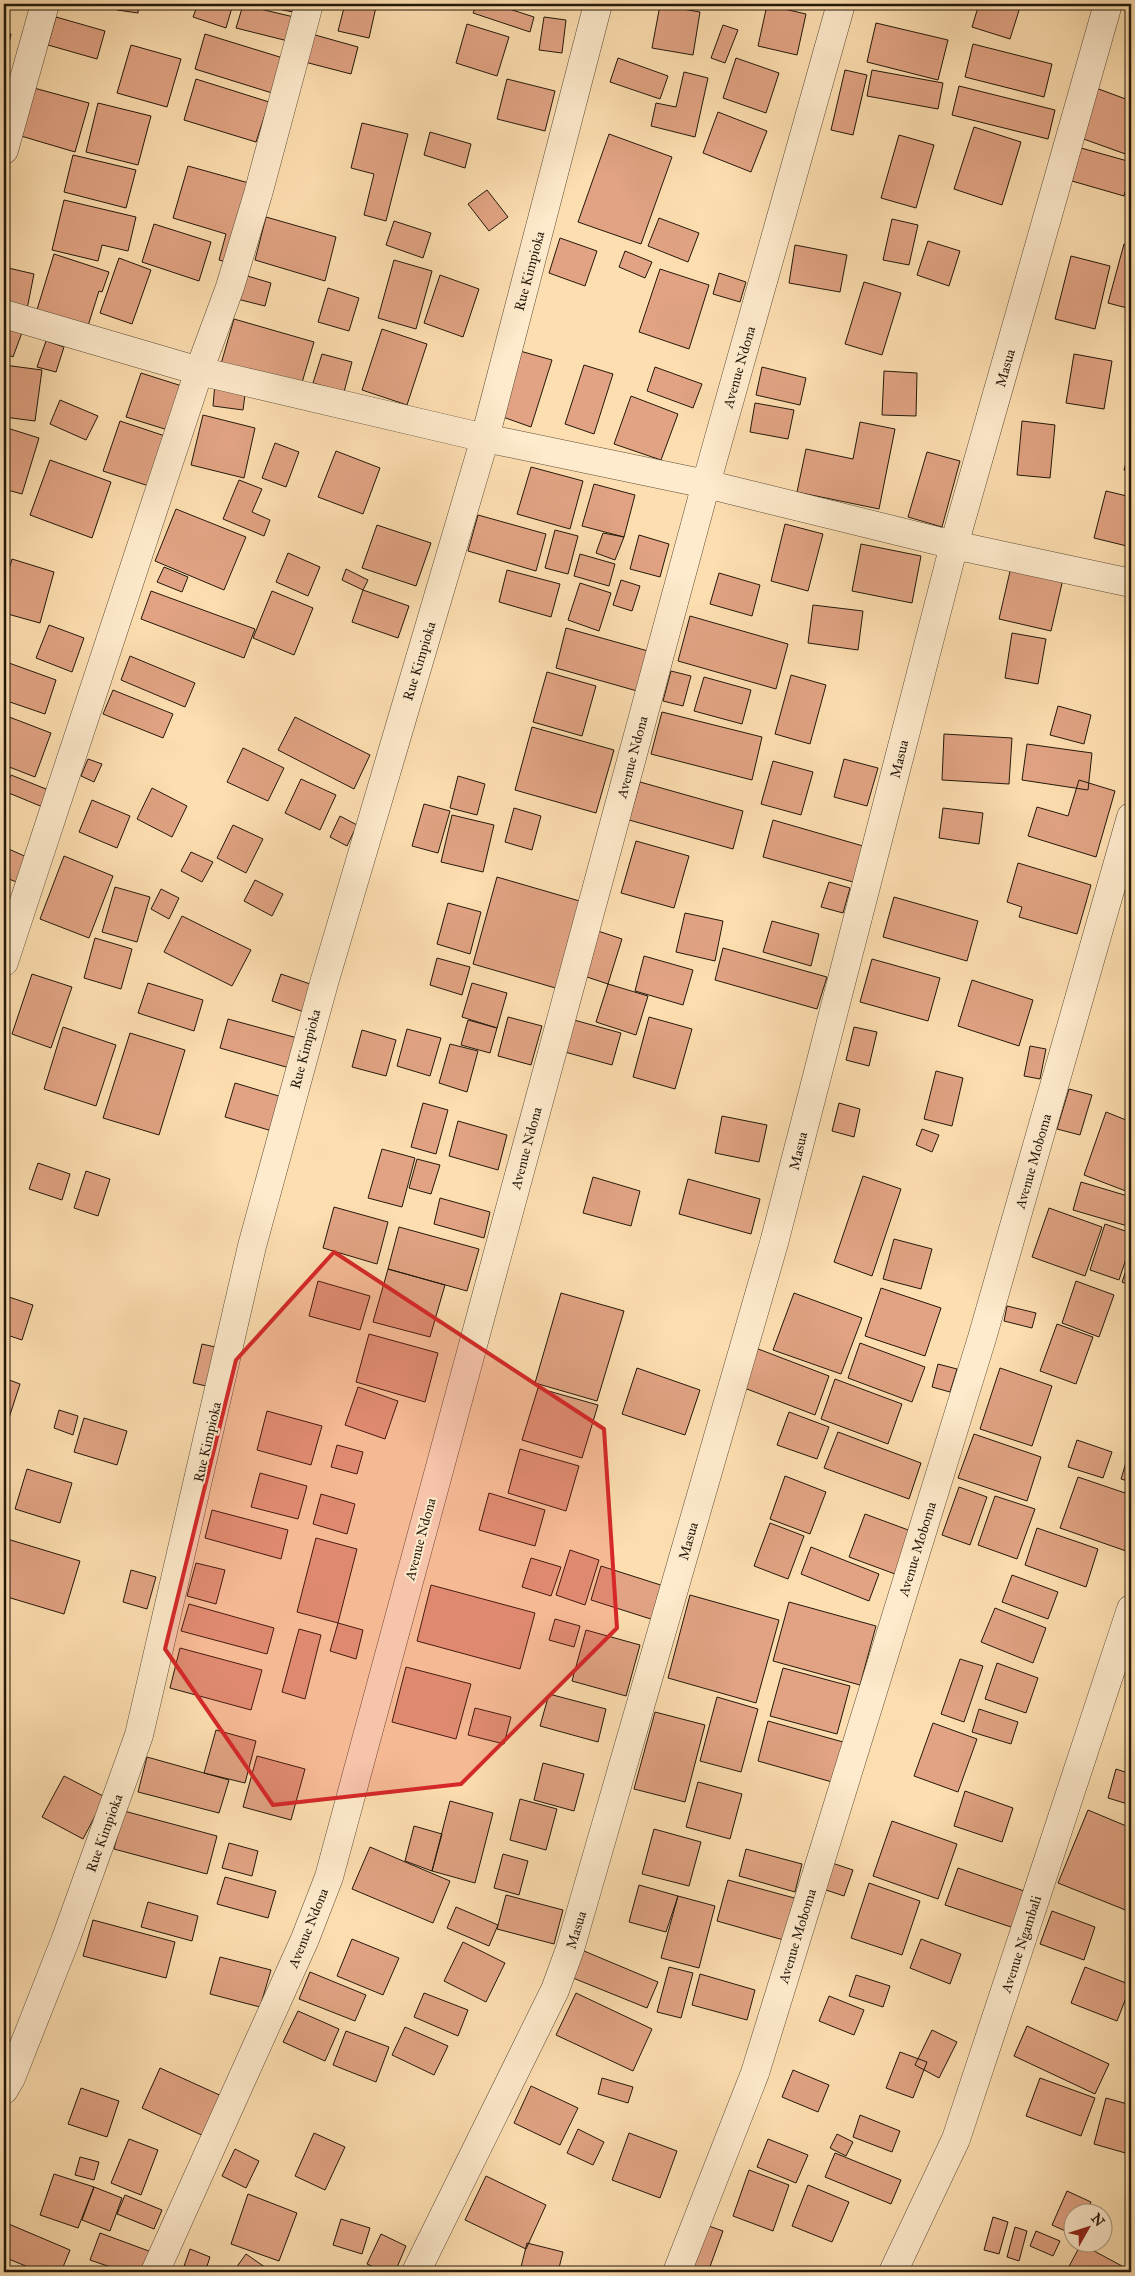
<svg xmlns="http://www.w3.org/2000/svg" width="1135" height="2276" viewBox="0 0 1135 2276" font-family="'IM FELL Great Primer',serif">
	<rect width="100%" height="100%" fill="#fddeb0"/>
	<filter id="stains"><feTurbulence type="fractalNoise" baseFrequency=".004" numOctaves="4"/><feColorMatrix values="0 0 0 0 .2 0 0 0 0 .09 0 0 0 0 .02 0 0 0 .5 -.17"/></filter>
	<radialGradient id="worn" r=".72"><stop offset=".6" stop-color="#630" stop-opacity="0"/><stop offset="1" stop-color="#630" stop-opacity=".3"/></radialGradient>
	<path fill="#e1a383" stroke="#23180a" d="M117,4H139L138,13L117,10Z
		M198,4H233L226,28L193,17Z
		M264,4H295L293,12L263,6Z
		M345,4H363L376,7L369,38L338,31Z
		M477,4H494L534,17L530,32L473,13Z
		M979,4H1021L1010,39L972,27Z
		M243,5L294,17L288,41L236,28Z
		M660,5L700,12L693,55L652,48Z
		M767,5L806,14L797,55L758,46Z
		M56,17L105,31L97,59L48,45Z
		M544,17L566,20L562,53L539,50Z
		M876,23L948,40L938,80L867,62Z
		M467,24L509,37L497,76L456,63Z
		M723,25L738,30L725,63L711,58Z
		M4,33L11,34L4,66Z
		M308,33L358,47L351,74L301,61Z
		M205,34L283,58L272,93L195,69Z
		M973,44L1052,64L1044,97L965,77Z
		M131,45L181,59L167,107L117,93Z
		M618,58L668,76L660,99L610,82Z
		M736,58L779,73L766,113L723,98Z
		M845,70L867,75L853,135L831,130Z
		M872,70L943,83L938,109L867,96Z
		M684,72L708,78L695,137L651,126L656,103L676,107Z
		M4,74L16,77L10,100L4,99Z
		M196,79L269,102L256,142L184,120Z
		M507,79L555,91L545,131L497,119Z
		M959,86L1055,110L1048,139L952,115Z
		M34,88L89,103L75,152L21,136Z
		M1096,88L1131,101V156L1078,137Z
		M98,103L151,116L138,165L86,152Z
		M718,112L767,131L751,172L703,153Z
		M362,123L408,134L386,221L364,215L374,174L351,168Z
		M974,127L1021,142L1002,205L954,189Z
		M430,132L471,144L465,168L424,155Z
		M609,134L672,157L641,244L578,222Z
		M899,135L934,145L916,208L881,198Z
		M1081,148L1131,162V172L1124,196L1072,181Z
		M73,155L136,170L126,208L64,192Z
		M188,166L256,185L233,264L219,260L226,234L173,218Z
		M487,190L508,217L489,231L468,204Z
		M64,200L136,217L128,251L102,245L98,261L52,250Z
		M266,217L336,237L325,281L255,260Z
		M659,218L699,233L688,262L648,246Z
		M892,219L918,225L909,265L883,260Z
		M394,221L431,233L423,258L386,245Z
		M154,224L211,242L199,281L142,262Z
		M560,238L597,251L585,286L549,273Z
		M928,241L960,251L949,286L917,275Z
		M1124,244L1131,246V309L1108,303Z
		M795,245L847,255L840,292L789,283Z
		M625,251L652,262L645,278L619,267Z
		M54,254L109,272L102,292L99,291L87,329L36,313Z
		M1071,256L1110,266L1095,329L1055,319Z
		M119,258L151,270L132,324L100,313Z
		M394,260L432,271L416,329L378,318Z
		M4,267L34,274L27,309L4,304Z
		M660,269L709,285L689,349L639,332Z
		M719,273L746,282L740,302L713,294Z
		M244,275L271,283L265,306L237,299Z
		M440,275L479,289L463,337L424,323Z
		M864,282L901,293L882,355L845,344Z
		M328,288L359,298L349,331L318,322Z
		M234,319L314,342L301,386L221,364Z
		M4,320L24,327L13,357L4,353Z
		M382,329L427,344L407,405L362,390Z
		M46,341L64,347L56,372L37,367Z
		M520,351L552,360L531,427L500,416Z
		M322,354L352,362L344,392L313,383Z
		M1074,354L1112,361L1104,409L1066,403Z
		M4,365L42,370L35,421L4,417Z
		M584,365L613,374L594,434L565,424Z
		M655,367L702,384L693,408L647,391Z
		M762,367L806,378L800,405L756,395Z
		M884,371L917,373L916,416L882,415Z
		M141,373L182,386L168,430L126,417Z
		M215,383L246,387L243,410L213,406Z
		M631,396L678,414L661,460L614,444Z
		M60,400L98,416L86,440L50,424Z
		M755,403L794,410L788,439L750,432Z
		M203,415L255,428L244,478L191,465Z
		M120,421L171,438L155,488L103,471Z
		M1022,421L1055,425L1050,478L1017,475Z
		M860,422L895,429L879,509L797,492L806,449L853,459Z
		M4,427L39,438L22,494L4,489Z
		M275,443L299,452L286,487L262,478Z
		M1131,446V472L1124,470Z
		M336,451L380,468L363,514L318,497Z
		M927,452L960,461L942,527L908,517Z
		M50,460L111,482L92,538L30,515Z
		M531,467L583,481L570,529L517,514Z
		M239,480L262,489L252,512L270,520L264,536L223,519Z
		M594,484L635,495L624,537L582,526Z
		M1106,491L1131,497V547L1094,538Z
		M176,509L246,537L224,590L155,561Z
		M478,515L546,534L536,571L468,551Z
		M785,524L823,534L808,591L771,581Z
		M377,525L431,543L416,586L362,568Z
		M555,530L578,536L568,574L545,568Z
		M603,533L624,537L615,560L596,553Z
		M639,535L669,544L660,577L630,569Z
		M861,544L921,556L912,603L852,591Z
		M288,553L320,567L308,596L276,582Z
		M580,554L615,564L609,586L574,576Z
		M12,559L54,572L40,623L4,613V586Z
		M164,567L188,577L182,592L157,582Z
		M1011,567L1063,579L1051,631L999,619Z
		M346,569L368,580L363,590L342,580Z
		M507,570L560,584L551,617L499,602Z
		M719,573L760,585L752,616L710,604Z
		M621,580L640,586L632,611L613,605Z
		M580,583L611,593L599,631L568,620Z
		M363,590L409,606L398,638L352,622Z
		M151,591L255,629L244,658L141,619Z
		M272,591L313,608L294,655L253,638Z
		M813,605L863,611L858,650L808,643Z
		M690,616L788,644L776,689L678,661Z
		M49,625L84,638L72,672L36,658Z
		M566,628L648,651L637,691L556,668Z
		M1012,633L1046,639L1038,684L1005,678Z
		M130,656L195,683L185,707L121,680Z
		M9,663L56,680L45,714L4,700V678Z
		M671,671L691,676L683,706L663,701Z
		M547,672L596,686L582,736L533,722Z
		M791,675L826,685L810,744L775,734Z
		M704,677L751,690L742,724L694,711Z
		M113,690L173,714L163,738L103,714Z
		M1058,706L1091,715L1084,744L1050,735Z
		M662,712L762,737L752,780L651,754Z
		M4,715L51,733L35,777L4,765Z
		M295,717L370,755L354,789L278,750Z
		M532,727L614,750L596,813L515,790Z
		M944,734L1012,738L1009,784L942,780Z
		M1027,744L1092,753L1088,790L1022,780Z
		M243,748L284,768L268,801L227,782Z
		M88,759L102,764L94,782L81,776Z
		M844,759L878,768L867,806L834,797Z
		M773,761L813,772L801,815L761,804Z
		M11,775L51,791L45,808L4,791Z
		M458,776L485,784L477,815L450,808Z
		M301,779L336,795L320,830L285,813Z
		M1079,780L1115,791L1096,857L1028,836L1037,807L1068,816Z
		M640,782L743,811L733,849L629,820Z
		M152,788L187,806L172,837L137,819Z
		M92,800L130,816L117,848L79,832Z
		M424,804L450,811L438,853L412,846Z
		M514,808L541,816L532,850L505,842Z
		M943,808L983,813L979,844L939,838Z
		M452,815L494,825L483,872L441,862Z
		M340,816L357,825L347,846L330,837Z
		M773,820L863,846L853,882L763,857Z
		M233,825L263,839L246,873L217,858Z
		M636,841L689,856L674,908L621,893Z
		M4,847L29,858L19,883L4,877Z
		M191,852L213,862L202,882L181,871Z
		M64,856L113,876L89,938L40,919Z
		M1018,863L1091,885L1077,934L1019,917L1022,907L1007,902Z
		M497,877L583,902L559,989L473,964Z
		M255,880L283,894L272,916L244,901Z
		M829,882L850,888L843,913L821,907Z
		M115,887L150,897L137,942L102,932Z
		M161,889L179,898L169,919L151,909Z
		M894,897L978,921L967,961L883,937Z
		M448,903L481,912L470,954L437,944Z
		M685,913L723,921L715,961L676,952Z
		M182,916L251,950L232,986L164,952Z
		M772,921L819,934L811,966L763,952Z
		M598,931L622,939L608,984L584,976Z
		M95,938L132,949L121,989L84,978Z
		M723,948L827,977L817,1009L715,980Z
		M644,956L693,970L683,1005L635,991Z
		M437,958L470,967L462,995L430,985Z
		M872,959L940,978L928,1021L860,1002Z
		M32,974L72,987L51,1048L12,1034Z
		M281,974L313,985L304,1012L272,1001Z
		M972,980L1033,1000L1019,1046L958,1026Z
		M148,983L203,1000L194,1031L138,1013Z
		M472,983L507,993L497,1028L462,1017Z
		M608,984L648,996L636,1035L596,1022Z
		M508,1017L542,1026L531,1065L498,1056Z
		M649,1017L692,1029L675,1089L633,1077Z
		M228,1019L301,1039L293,1069L220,1048Z
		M468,1020L497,1028L490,1053L461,1045Z
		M574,1020L621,1033L612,1065L565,1052Z
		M63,1027L116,1045L96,1106L44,1089Z
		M854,1027L877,1032L869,1066L846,1060Z
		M407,1029L441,1038L430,1076L397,1066Z
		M362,1030L396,1040L386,1076L352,1067Z
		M130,1033L185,1050L159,1135L103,1118Z
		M450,1044L478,1051L467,1092L439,1083Z
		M1030,1046L1046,1049L1040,1079L1024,1076Z
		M936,1071L963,1078L952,1126L924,1119Z
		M235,1083L282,1097L272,1131L225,1117Z
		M1069,1089L1092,1095L1080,1135L1057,1129Z
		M423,1103L448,1110L436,1154L411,1147Z
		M839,1103L860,1109L854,1137L832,1131Z
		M1106,1112L1131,1122V1193L1084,1175Z
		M722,1116L767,1125L759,1162L715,1153Z
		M458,1121L507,1135L498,1170L449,1156Z
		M922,1129L939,1135L932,1152L916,1145Z
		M382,1149L415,1158L402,1207L368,1198Z
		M417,1159L440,1165L431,1194L409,1188Z
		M38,1163L70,1174L62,1200L29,1189Z
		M86,1171L110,1179L98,1216L74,1208Z
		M863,1176L901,1189L872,1276L834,1262Z
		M593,1177L640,1191L631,1226L583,1213Z
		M688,1179L760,1199L751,1234L679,1214Z
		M1081,1182L1131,1197V1227L1073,1210Z
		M440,1198L490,1212L484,1238L434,1224Z
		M334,1207L388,1222L377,1264L323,1248Z
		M1049,1208L1102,1227L1085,1276L1032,1257Z
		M1105,1224L1131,1233V1244L1119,1280L1090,1270Z
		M399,1227L479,1249L467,1291L388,1269Z
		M894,1239L932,1249L921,1289L883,1279Z
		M1131,1256V1286L1122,1282Z
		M388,1269L445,1285L430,1337L373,1322Z
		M318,1281L370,1296L360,1330L309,1316Z
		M1076,1281L1114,1295L1099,1337L1062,1323Z
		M881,1288L941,1308L925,1356L865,1336Z
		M561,1293L624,1311L597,1401L535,1383Z
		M794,1293L862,1318L841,1374L773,1350Z
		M6,1296L33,1305L22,1340L4,1334V1304Z
		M1007,1306L1036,1313L1032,1328L1004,1321Z
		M1057,1324L1093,1337L1076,1384L1040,1371Z
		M369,1334L438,1353L425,1402L356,1382Z
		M860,1343L925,1367L912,1402L848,1378Z
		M202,1344L224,1349L215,1388L193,1383Z
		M753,1347L829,1376L815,1415L739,1386Z
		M938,1364L957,1369L950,1392L932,1387Z
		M637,1368L700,1390L685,1435L622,1414Z
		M1000,1368L1052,1386L1032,1446L980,1429Z
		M4,1378L20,1384L7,1424L4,1423Z
		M835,1379L902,1404L888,1444L821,1419Z
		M358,1387L398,1401L385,1439L345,1425Z
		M538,1388L598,1405L582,1458L522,1440Z
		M59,1410L78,1416L73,1435L54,1428Z
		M267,1411L322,1426L311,1465L257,1450Z
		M789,1412L829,1427L817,1459L777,1445Z
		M84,1418L127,1431L117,1465L74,1452Z
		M838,1432L921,1463L909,1499L824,1468Z
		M974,1434L1041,1457L1027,1501L958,1478Z
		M1077,1440L1112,1452L1103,1478L1068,1467Z
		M337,1445L363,1452L357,1474L331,1467Z
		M1131,1446V1482L1121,1479Z
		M520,1449L579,1466L566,1511L508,1493Z
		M27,1469L72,1483L60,1523L15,1509Z
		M260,1473L307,1486L298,1519L251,1507Z
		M785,1476L826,1492L810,1534L770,1519Z
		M1078,1477L1131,1495V1546L1129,1552L1060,1528Z
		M959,1487L987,1497L970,1545L942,1535Z
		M489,1493L545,1510L535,1546L479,1530Z
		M321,1494L355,1504L347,1534L313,1524Z
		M995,1496L1035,1509L1017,1559L978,1545Z
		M212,1510L288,1530L281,1559L205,1538Z
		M865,1514L911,1531L895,1574L849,1557Z
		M770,1523L804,1536L788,1579L754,1566Z
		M1037,1528L1098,1549L1086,1587L1025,1565Z
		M4,1538L80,1561L64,1614L4,1596Z
		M316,1538L357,1549L338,1623L297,1612Z
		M811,1547L879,1574L869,1601L801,1574Z
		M570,1550L599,1560L585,1605L556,1595Z
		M531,1558L561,1567L551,1596L522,1587Z
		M196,1563L225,1570L216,1604L187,1596Z
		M601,1566L667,1587L657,1621L591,1600Z
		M131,1570L156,1577L147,1609L123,1602Z
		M1012,1575L1058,1592L1048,1619L1002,1602Z
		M431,1585L535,1613L520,1669L417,1641Z
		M690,1595L779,1620L756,1703L668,1678Z
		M789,1602L876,1626L860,1685L773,1661Z
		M189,1604L274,1628L267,1654L181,1631Z
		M995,1608L1046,1628L1033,1663L981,1642Z
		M555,1619L580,1626L574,1647L549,1640Z
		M338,1623L363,1630L356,1659L330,1651Z
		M299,1629L321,1635L305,1699L282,1692Z
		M586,1630L640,1645L626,1696L572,1681Z
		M180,1648L262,1670L251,1710L170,1688Z
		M960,1659L983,1666L964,1722L941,1714Z
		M997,1663L1038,1678L1026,1713L985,1699Z
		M406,1667L471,1684L456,1739L392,1722Z
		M783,1668L850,1686L837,1734L770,1716Z
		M549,1694L606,1709L598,1742L540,1726Z
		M717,1697L758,1709L741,1772L700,1761Z
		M475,1708L511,1717L504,1744L468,1735Z
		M979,1709L1018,1722L1011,1744L972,1732Z
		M655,1712L705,1725L685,1802L634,1789Z
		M768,1721L843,1742L832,1782L758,1761Z
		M933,1723L977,1739L958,1792L914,1776Z
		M216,1730L256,1741L245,1783L204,1773Z
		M257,1756L305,1769L291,1820L243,1807Z
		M147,1757L229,1780L219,1813L138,1792Z
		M543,1763L584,1774L574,1811L534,1800Z
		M1116,1769L1131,1774V1805L1108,1798Z
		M64,1776L105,1797L83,1839L42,1817Z
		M698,1782L742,1794L730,1839L686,1827Z
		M965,1791L1013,1808L1002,1842L954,1826Z
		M520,1799L557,1809L546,1850L510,1840Z
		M450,1801L493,1813L475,1883L432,1871Z
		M1088,1810L1131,1828V1903L1128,1911L1058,1883Z
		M124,1811L217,1836L207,1874L114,1849Z
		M892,1821L957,1844L938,1899L873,1876Z
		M414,1826L442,1834L432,1871L405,1861Z
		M654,1829L701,1842L689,1886L642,1874Z
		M229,1843L258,1851L252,1876L222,1868Z
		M370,1847L450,1881L433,1923L352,1889Z
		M746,1849L802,1864L795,1892L739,1876Z
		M503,1854L528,1861L519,1895L494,1888Z
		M832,1863L853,1870L844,1896L823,1889Z
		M958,1868L1027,1892L1014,1928L945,1905Z
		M225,1877L276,1891L268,1918L217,1904Z
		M728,1880L798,1899L787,1941L717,1921Z
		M869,1883L920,1901L902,1955L851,1938Z
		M639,1885L678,1896L666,1932L629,1922Z
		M506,1895L563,1910L554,1944L497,1929Z
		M678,1896L715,1906L699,1968L661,1958Z
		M148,1902L198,1916L192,1941L141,1927Z
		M456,1907L498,1925L489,1946L447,1928Z
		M1052,1911L1095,1927L1084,1960L1040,1944Z
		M93,1920L175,1942L166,1978L83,1956Z
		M352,1939L399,1958L383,1995L337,1976Z
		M921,1939L961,1954L950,1984L910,1968Z
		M463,1942L505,1963L486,2002L444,1981Z
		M584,1951L658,1982L647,2008L573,1978Z
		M220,1957L271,1970L260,2007L210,1994Z
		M669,1967L693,1973L681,2018L657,2012Z
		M1085,1967L1131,1985L1117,2021L1071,2003Z
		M310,1972L366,1995L355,2021L299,1999Z
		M700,1974L755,1990L747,2020L692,2005Z
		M856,1975L890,1986L883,2007L849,1996Z
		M424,1993L468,2010L458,2036L414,2017Z
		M576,1993L652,2029L633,2071L556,2035Z
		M829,1996L864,2010L854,2035L819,2021Z
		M298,2011L339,2029L325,2061L283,2042Z
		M1027,2026L1109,2064L1095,2094L1014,2056Z
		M405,2027L448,2046L434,2075L392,2055Z
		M932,2030L957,2042L939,2078L915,2065Z
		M346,2031L389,2047L376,2082L333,2065Z
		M900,2052L927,2062L913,2098L886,2088Z
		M160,2068L224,2097L206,2137L142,2108Z
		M793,2070L829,2085L818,2112L782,2097Z
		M602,2078L633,2087L628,2103L598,2094Z
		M1040,2078L1095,2098L1081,2136L1026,2116Z
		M531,2086L578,2108L560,2145L514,2123Z
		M81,2088L119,2101L107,2137L68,2124Z
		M1106,2098L1131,2105V2147L1129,2154L1094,2144Z
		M860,2115L900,2131L892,2152L853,2137Z
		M578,2129L604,2142L593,2165L567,2153Z
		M314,2133L345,2147L325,2190L295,2176Z
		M629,2133L677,2151L660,2198L612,2180Z
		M837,2134L853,2142L846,2156L830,2148Z
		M129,2139L158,2150L141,2195L111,2183Z
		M768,2139L808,2155L796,2183L757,2167Z
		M235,2149L259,2161L246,2188L222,2176Z
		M835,2153L901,2180L891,2204L825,2177Z
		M80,2157L99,2162L94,2180L75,2175Z
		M749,2170L789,2185L773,2231L733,2216Z
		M54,2174L94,2187L78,2228L40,2215Z
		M486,2176L546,2205L526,2249L465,2220Z
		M808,2185L849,2202L832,2242L792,2226Z
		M94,2187L122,2198L110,2231L82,2220Z
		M1067,2191L1091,2202L1086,2214H1072V2234L1052,2225Z
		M248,2194L297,2213L279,2261L231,2244Z
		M125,2195L162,2210L154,2229L117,2214Z
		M993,2217L1008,2222L999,2254L984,2250Z
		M341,2219L370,2228L362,2254L333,2245Z
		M4,2222L70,2250L61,2272H40L4,2257Z
		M703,2224L723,2231L708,2272L688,2267Z
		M1015,2227L1027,2231L1019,2261L1007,2257Z
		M1036,2231L1060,2241L1053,2256L1030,2246Z
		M100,2233L157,2254L150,2272H125L90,2260Z
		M381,2234L406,2246L395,2272H385L367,2264Z
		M527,2243L563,2252L558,2272H542L521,2267Z
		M1081,2244L1122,2266L1119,2272H1066Z
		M190,2249L210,2257L205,2272H193L183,2269Z
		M246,2254L272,2272H233Z"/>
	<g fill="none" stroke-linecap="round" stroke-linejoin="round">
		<g stroke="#5a4a34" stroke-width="29">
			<path id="minor" d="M4,150L45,4
				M4,314L199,371L485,438L706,484L954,545L1131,583
				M4,962L199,371L230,287L258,194L309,4
				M4,2090L11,2078L65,1941L139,1735L252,1246L324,983L485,438L598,4
				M155,2272L305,1939L329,1877L706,484L841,4
				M416,2272L555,1990L570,1949L774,1243L954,545L1108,4
				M677,2272L755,2073L982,1338L1131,817
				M893,2272L956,2139L1131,1609"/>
		</g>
		<use href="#minor" stroke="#feeacc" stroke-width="28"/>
	</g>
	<path fill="#d62828" fill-opacity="0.2" stroke="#d62828" stroke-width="4" stroke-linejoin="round" d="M334,1252L604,1429L617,1628L461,1784L273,1805L165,1649L236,1360Z"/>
	<g text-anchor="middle" stroke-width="4" stroke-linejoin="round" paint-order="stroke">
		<g font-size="14" fill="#23180a" stroke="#feeacc">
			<text transform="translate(529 271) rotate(-75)" y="5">Rue Kimpioka</text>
			<text transform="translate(739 367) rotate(-74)" y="5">Avenue Ndona</text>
			<text transform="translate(1005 368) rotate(-74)" y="5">Masua</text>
			<text transform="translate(419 661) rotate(-73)" y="5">Rue Kimpioka</text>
			<text transform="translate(632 757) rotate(-75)" y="5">Avenue Ndona</text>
			<text transform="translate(899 759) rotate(-76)" y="5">Masua</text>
			<text transform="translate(305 1049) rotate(-75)" y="5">Rue Kimpioka</text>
			<text transform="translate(526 1148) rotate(-75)" y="5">Avenue Ndona</text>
			<text transform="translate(798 1151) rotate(-76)" y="5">Masua</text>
			<text transform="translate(1033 1161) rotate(-74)" y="5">Avenue Moboma</text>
			<text transform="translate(207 1442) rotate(-77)" y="5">Rue Kimpioka</text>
			<text transform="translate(420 1539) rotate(-75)" y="5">Avenue Ndona</text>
			<text transform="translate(688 1541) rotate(-74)" y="5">Masua</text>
			<text transform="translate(917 1549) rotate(-73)" y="5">Avenue Moboma</text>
			<text transform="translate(104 1833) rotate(-70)" y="5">Rue Kimpioka</text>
			<text transform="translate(308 1928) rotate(-68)" y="5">Avenue Ndona</text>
			<text transform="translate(576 1930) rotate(-73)" y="5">Masua</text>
			<text transform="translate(797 1936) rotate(-73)" y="5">Avenue Moboma</text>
			<text transform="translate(1021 1944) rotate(-72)" y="5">Avenue Ngambali</text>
		</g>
	</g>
	<rect width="1135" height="2276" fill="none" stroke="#fddeb0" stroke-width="20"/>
	<rect x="5" y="5" width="1125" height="2266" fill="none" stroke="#23180a" stroke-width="2.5"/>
	<rect x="10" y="10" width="1115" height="2256" fill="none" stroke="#23180a"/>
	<g transform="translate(1088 2228) rotate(51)"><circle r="24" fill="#feeacc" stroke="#a6967e"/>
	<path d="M0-4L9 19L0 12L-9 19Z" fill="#8f2418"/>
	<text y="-8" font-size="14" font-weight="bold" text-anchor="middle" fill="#23180a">N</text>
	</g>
	<rect width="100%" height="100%" filter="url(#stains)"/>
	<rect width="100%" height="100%" fill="url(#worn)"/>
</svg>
